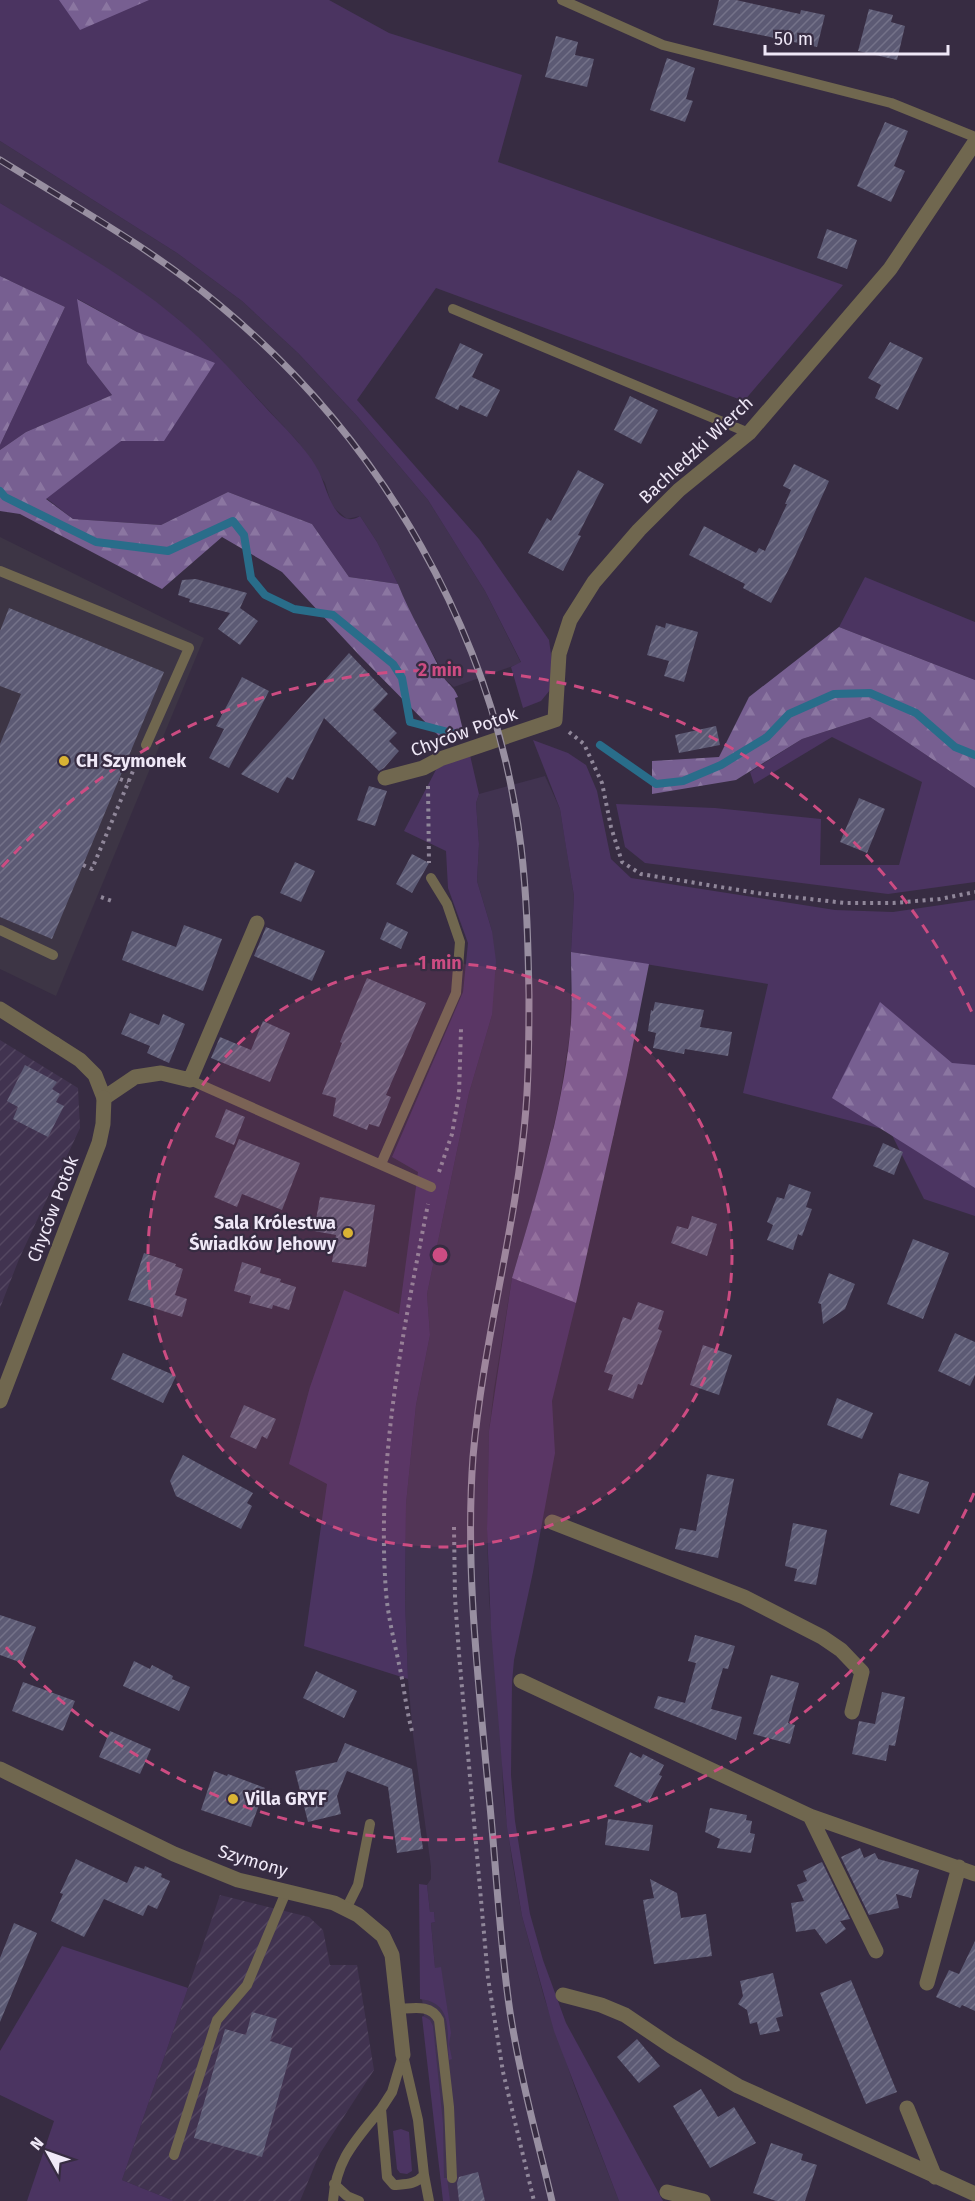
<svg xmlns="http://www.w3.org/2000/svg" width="975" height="2201" viewBox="0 0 975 2201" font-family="'Fira Sans',sans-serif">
	<defs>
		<pattern id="industrial-furrows" width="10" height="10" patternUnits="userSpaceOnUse" patternTransform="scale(1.5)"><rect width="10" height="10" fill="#413350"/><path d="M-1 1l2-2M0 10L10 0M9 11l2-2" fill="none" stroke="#544761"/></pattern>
		<pattern id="forest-firs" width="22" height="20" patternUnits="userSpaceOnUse" patternTransform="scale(1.5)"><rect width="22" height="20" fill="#775f91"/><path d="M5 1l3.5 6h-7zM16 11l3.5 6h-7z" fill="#8b76a1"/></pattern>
		<pattern id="building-hatch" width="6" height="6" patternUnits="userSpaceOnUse" patternTransform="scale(1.5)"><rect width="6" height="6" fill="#5c5a74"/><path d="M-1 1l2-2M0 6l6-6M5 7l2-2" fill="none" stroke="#747289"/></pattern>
	</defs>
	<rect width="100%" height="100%" fill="#372c42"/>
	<path fill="#3d3545" d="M0,537L204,638L56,996L0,969Z"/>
	<path fill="url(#industrial-furrows)" d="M0,1040L78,1088L80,1128L19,1259L0,1308Z
		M220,1895L309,1917L323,1930L330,1965H357L374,2070L319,2155L300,2201H174L122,2180Z"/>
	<path fill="#413350" d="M0,141L177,253L242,301L298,353L357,416L428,500L485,591L521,663L454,687L442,677L438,663L409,613L398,584L377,542L360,516L347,519L332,506L325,483L298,442L248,388L179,320L147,296L0,203Z
		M545,776L560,809L574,896L571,952L570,1033L559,1102L540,1185L512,1278L494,1389L489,1431L487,1529L489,1598L502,1754L503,1792L512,1861L522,1916L544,1997L575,2088L619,2201H445L422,1999V1967L435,1968L431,1923L435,1922L434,1912H430L427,1885L431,1879V1867L413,1735L408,1679L405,1601L406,1504L416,1405L430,1335L427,1294L469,1093L492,1015V931L477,881L479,844L476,803L479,794Z"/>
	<path fill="#4b3461" d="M0,0H329L389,33L522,75L498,162L843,285L744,401L436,288L357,400L479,539L549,640L554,676L550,690L541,701L523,708L511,667L521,662L485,591L428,500L357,416L298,353L242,301L177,253L0,141Z
		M0,203C60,240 124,274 179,320C218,353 251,393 287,430C298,442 310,455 318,470C326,483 334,532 360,516L377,542L398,584L349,577L312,524L228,492L161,525L73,519L46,498L121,440L164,441L137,332L78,299L87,363L112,395L26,432L0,450V445L65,307L0,276Z
		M865,577L975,622V680L839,627Z
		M870,717L975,788V882L888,894L645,863L625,847L616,804L715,808L821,819L820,865H899L922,782L832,737L754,784L750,772L802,739Z
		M533,740L568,753L586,765L597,791L611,859L631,878L835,910L893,912L975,900V1216L924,1199L890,1131L743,1093L768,984L571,952L574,896L565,841L560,809Z
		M470,755L479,794L476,803L479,844L477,881L492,931L496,961L492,1015L469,1093L427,1294L430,1335L416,1405L406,1504L405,1601L408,1679L304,1646L327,1484L289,1464L310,1387L344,1290L399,1314L418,1172L392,1157L463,992L468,943L448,888L446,851L404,831L439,764Z
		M512,1278L576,1303L552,1401L555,1453L533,1572L514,1660L512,1682L511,1775L515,1821L530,1914L543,1960L566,2023L663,2201H619L554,2031L522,1916L507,1827L491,1629L487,1529L489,1431Z
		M419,1884L427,1885L430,1912H434L435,1922L431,1923L435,1968L441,1967L451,2033L449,2044L452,2059L449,2060C446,2034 455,2003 420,1999Z
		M62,1946L188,1988L122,2180L174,2201H27L54,2121L0,2095V2051Z
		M423,2016L430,2020L433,2026L443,2123L444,2178H447L450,2201H443L422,2017Z
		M401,2129L409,2132L412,2171L407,2174L400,2173L397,2169L393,2131Z"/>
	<path fill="url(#forest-firs)" d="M59,0H149L80,30Z
		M0,276L65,307L0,445Z
		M77,299L137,332L215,363L164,441H121L46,499L73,519L161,525L228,492L312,524L349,577L398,584C410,615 428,643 442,674C446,684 453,684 458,697L455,698L465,738L442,739L360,656L282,572L222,537L162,589L20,514L0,511V450L26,432L112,395L87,363Z
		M839,627L975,680V788L870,717L802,739L736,780L652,794V761L719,757L749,697Z
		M571,952L649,964L627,1075L576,1303L512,1278C536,1198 561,1117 570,1034C573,1007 571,979 571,952Z
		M880,1002L952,1063L975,1065V1188L832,1098Z"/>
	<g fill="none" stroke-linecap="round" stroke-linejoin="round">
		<path stroke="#296d8a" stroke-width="8" d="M0,491L5,497L96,542L168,551L233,521L244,535L251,578L265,595L294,609L333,615L393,664L402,678L410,722L456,734
			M600,745L656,784L683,781L721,765L767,737L789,714L834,694L870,693L916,713L955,747L975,755"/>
	</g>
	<path fill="url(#building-hatch)" d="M719,0H736L800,14L801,10L825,15L817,47L713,25Z
		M869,9L893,15L891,22L905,26L897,60L858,51Z
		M556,36L578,42L575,55L594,59L587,87L545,77Z
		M667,58L695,68L686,99L693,101L685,122L650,110Z
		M885,122L908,131L894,166L905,171L891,202L857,186Z
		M827,229L857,240L847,269L817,258Z
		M890,342L923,358L898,410L875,398L881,385L868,378Z
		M460,343L483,354L472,377L500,390L487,417L460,405L458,410L435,398Z
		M630,396L658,410L641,444L614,430Z
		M794,464L829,481L791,565L771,603L743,588L745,584L689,555L704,526L756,553L759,548L765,551L787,504H785L791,490L783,486Z
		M578,470L604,484L578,535L581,536L563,571L528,553L547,518L551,521Z
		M196,579L247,593L240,608L258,621L240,645L218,629L230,613L189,602L190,599L178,595L182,580Z
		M9,608L164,672L52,939L0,917V744L21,694L0,686V631Z
		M666,623L698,632L684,682L664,676L669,661L647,655L656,625L665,628Z
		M349,653L388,694L373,710L397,733L389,741L399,751L384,768L379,771L324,718L293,780L287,777L278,793L241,774Z
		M242,677L269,691L229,768L209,758L224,729L216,726Z
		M716,726L720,745L679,753L675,735Z
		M369,786L387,791L375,826L357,820Z
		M859,798L885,809L867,853L840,842Z
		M412,854L429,863L412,893L396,884Z
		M295,862L315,871L301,902L280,893Z
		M387,922L408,932L401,949L380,939Z
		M184,925L222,939L203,991L122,960L132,931L176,947Z
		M266,927L325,951L312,981L254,956Z
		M367,978L426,1003L386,1095L391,1097L379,1127L369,1124L367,1130L333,1116L336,1098L322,1094L342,1043L340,1042Z
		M655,1002L704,1010L700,1027L732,1032L728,1056L685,1049L684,1054L653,1048L656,1033L648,1031L651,1010L653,1011Z
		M130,1013L159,1025L163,1014L185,1024L169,1063L147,1053L150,1046L121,1034Z
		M263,1021L290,1033L270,1082L211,1058L220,1037L251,1050Z
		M25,1065L57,1082L52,1089L60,1094L56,1102L64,1106L48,1137L13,1119L18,1107L7,1101Z
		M226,1109L245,1117L234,1145L215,1137Z
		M239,1139L300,1163L282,1210L242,1194L237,1207L214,1197Z
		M883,1143L903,1152L894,1175L873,1166Z
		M789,1184L811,1192L806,1207L812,1209L802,1236L798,1234L793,1250L767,1240L773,1225L767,1222L777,1197L784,1199Z
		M320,1197L375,1205L366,1267L332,1262L336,1235L314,1231Z
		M692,1216L717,1224L707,1256L671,1243L677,1226L688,1229Z
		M913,1239L949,1253L923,1319L887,1304Z
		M144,1253L176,1264L175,1266L183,1269L175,1295L187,1299L182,1317L128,1300Z
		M242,1262L261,1268L260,1273L281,1279L280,1282L296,1287L289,1310L273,1305L272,1309L249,1303L251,1296L234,1291Z
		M829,1273L855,1284L845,1309L823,1324L821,1304L818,1303Z
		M638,1302L664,1311L658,1329L662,1331L642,1385L638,1384L633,1399L608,1390L613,1375L604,1372L623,1317L631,1320Z
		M955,1333L975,1342V1375L970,1386L938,1371Z
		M703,1345L732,1355L719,1395L690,1385Z
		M123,1353L176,1376L163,1403L111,1379Z
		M837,1398L873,1413L862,1439L827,1425Z
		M244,1405L276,1419L267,1439L262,1436L256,1449L230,1437Z
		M183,1455L253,1493L247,1503L252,1506L241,1529L176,1496L170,1481Z
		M899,1473L929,1482L919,1514L890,1505Z
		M707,1474L734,1479L718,1558L675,1549L680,1528L696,1531Z
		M793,1523L827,1530L816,1585L794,1581L797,1569L785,1566Z
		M0,1615L36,1627L22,1663L0,1655Z
		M695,1635L735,1646L728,1669L723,1668L711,1709L742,1717L736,1740L654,1708L658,1696L685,1703L696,1663L688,1661Z
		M134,1661L150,1669L152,1665L173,1676L172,1679L190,1687L179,1711L123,1686Z
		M316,1671L357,1691L344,1718L303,1698Z
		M771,1675L799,1683L788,1723L795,1725L790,1744L753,1734Z
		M23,1682L75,1701L63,1731L12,1711Z
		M882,1692L905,1697L895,1746L889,1745L886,1761L852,1754L859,1721L875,1724Z
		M110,1731L151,1749L140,1774L99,1757Z
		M345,1743L412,1769L423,1849L397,1853L388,1787L347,1771L337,1796L341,1814L308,1822L295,1771L337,1762Z
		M630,1752L641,1758L643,1754L664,1765L659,1775L662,1776L648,1803L614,1786Z
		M214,1771L227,1776L228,1774L265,1788L251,1827L201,1810Z
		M710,1808L747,1815L746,1820L752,1821L750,1833L755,1834L751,1853L717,1848L720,1839L705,1832Z
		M608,1819L653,1825L649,1851L605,1845Z
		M860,1848L864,1858L875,1853L878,1859L919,1870L911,1898L896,1894L899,1908L869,1915L841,1857Z
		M76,1859L127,1883L135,1866L144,1869L145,1866L162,1874L161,1877L170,1881L157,1909L148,1905L143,1916L104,1899L84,1937L51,1921L63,1894L60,1893Z
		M822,1862L850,1919L840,1921L846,1929L826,1944L815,1929L796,1932L791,1903L804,1901L797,1885L807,1881L803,1871Z
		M650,1879L677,1893L681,1918L706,1914L712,1956L654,1964L643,1900L654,1898Z
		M14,1923L37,1933L0,2022V1958Z
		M975,1941V2011L962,2005L960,2008L936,1997L949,1970L959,1974Z
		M773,1973L783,2016L776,2018L780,2031L760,2035L757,2022L750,2024L747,2010L738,2004L743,1996L740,1981Z
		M851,1980L897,2092L866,2104L820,1993Z
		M252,2012L277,2019L270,2041L292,2048L262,2157L194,2138L225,2029L246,2035Z
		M637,2039L660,2066L639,2083L617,2057Z
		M701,2089L718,2117L734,2107L756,2143L710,2168L673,2106Z
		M771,2143L803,2154L801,2160L817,2165L805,2201H776L753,2193Z
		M478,2172L485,2201H459L457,2183L459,2177Z"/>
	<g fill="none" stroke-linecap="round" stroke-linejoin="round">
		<path stroke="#90879a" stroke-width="4" stroke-dasharray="3 4.5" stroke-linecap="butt" d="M569,732L584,744L602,783L611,827L622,862L641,874L757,893L845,903H893L940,899L975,892
			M120,779L128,782
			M428,786L429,863
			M83,865L92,869L138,759
			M101,897L112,901
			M439,1172L452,1134L459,1094L461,1029
			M454,1527L455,1598L459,1654L488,1978L503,2072L534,2201
			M412,1731C406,1709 404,1686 399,1664C394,1640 388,1617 386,1592C376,1461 403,1332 428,1204"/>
		<path stroke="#70674f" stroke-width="10" d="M562,0L663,45L891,103L975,137
			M453,309L749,433
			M0,571L189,648L146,745
			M0,930L53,955
			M190,1080L431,1187
			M381,1164L456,993L460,942L447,904L431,878
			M346,1909L358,1885L370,1824
			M399,2009C414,2008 431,2004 439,2020L449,2107L452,2178
			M403,2055L418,2120L424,2175C415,2185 407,2184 394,2185L387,2177L381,2109L392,2092Z
			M174,2155L217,2020L247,1985L286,1892
			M424,2175L429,2201
			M334,2184L347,2196L359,2201
			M333,2201C336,2159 356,2140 381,2109"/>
		<path stroke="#70674f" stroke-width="15" d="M385,778L423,768L440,759L555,720L559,654L570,620L594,582L639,530L679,490L749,433L890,269L975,142
			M55,1044L80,1060L95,1075L104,1098L135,1077L161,1073L190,1080L257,923
			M552,1522L744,1597L822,1637L841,1650L862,1672L852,1712
			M521,1681L810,1816L975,1874
			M0,1769L174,1854L238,1880L334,1903L358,1915L383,1936L392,1955L403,2055
			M810,1816L876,1951
			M927,1983L959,1867
			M563,1995L601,2005L625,2015L671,2046L738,2086L975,2194
			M907,2108L935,2177
			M667,2192L703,2201"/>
		<path stroke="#70674f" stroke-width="15" d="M0,1009L55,1044
			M0,1401L99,1143L103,1124L104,1098"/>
		<g stroke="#988fa1" stroke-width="7">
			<path id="rail" d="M0,160C74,206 151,248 218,304C382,439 495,635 521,847C527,896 528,945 529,995C529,1032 529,1070 526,1108C517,1226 483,1339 473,1457C465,1566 478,1677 488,1786C496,1861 499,1937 510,2012C520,2076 537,2138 552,2201"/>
		</g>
		<use href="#rail" stroke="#372c42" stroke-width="4.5" stroke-dasharray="14" stroke-linecap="butt"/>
	</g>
	<circle cx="440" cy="1255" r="292" fill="#cd4c82" fill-opacity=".12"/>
	<g fill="none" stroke="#cd4c82" stroke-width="3" stroke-dasharray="10 8">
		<circle cx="440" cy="1255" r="292"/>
		<path d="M974 1493A585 585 0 0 1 2 1643M2 867A585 585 0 0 1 974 1017"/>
	</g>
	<g fill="#d9b334" stroke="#372c42" stroke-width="2">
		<circle cx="64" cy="761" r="6"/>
		<circle cx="348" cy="1233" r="6"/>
		<circle cx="233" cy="1799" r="6"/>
	</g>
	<g text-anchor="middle" stroke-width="4.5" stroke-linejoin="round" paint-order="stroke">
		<g font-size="18" fill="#efe8f7" stroke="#372c42">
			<text transform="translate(696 450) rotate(-43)" y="6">Bachledzki Wierch</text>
			<text transform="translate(464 732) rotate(-20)" y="6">Chyców Potok</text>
			<text transform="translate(53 1209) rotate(-69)" y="6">Chyców Potok</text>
			<text transform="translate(253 1861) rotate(17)" y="6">Szymony</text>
		</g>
		<g font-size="18" font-weight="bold" fill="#efe8f7" stroke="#372c42" text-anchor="start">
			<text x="76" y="767">CH Szymonek</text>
			<text x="336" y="1229" text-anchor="end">Sala Królestwa<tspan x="336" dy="21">Świadków Jehowy</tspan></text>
			<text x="245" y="1805">Villa GRYF</text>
		</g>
	</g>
	<circle cx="440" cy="1255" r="9" fill="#cd4c82" stroke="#372c42" stroke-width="3"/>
	<g font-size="18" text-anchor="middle" font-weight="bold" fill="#cd4c82" stroke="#372c42" stroke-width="4.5" stroke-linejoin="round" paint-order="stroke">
		<text x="440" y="676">2 min</text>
		<text x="440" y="969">1 min</text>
	</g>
	<g transform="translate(48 2153) rotate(310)" stroke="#372c42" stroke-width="4.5" paint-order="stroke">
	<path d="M0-4.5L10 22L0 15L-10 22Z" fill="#efe8f7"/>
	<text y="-9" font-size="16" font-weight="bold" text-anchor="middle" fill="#efe8f7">N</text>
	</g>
	<path d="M765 45v9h183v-9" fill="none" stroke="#efe8f7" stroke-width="3"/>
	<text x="774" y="45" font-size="18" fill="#efe8f7" stroke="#372c42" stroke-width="4.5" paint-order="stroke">50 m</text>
</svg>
